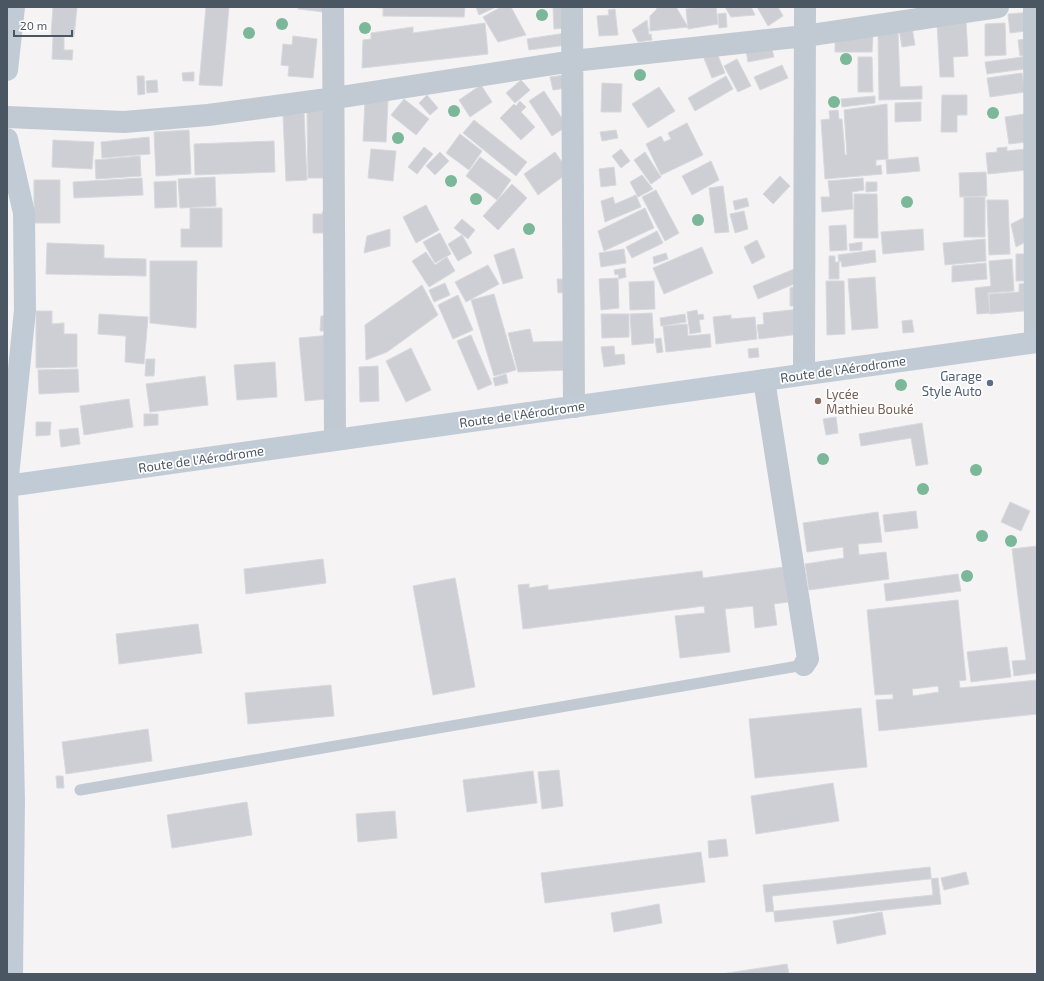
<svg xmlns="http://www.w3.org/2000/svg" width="1044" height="981" viewBox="0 0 1044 981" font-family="'Exo 2',sans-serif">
	<rect width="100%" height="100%" fill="#f5f3f3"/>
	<path fill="#cdcfd5" stroke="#d7d9de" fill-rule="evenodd" d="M53,7H77L74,37L51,35Z
		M206,7H229L222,86L199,85Z
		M299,7H333L332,13L298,9Z
		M369,7H465L464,17L383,16V8Z
		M476,7H496L479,15Z
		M501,7H511L526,35L498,42L483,17Z
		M553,7H567L568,28L554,29Z
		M656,7H676L688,27L650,31V16L657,9Z
		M700,7H716L718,24L688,29L686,9Z
		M725,7H751L755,15L731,17Z
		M757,7H778L783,16L768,26Z
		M615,9L618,35L599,36L597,16L609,15L608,10Z
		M1033,12L1035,30L1010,33L1008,14Z
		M726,13L727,27L719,28L718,14Z
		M647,20L649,35L651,34L652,40L638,42L632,30Z
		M966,21L968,56L953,57L954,77H940L937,23Z
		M485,23L488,54L362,68L363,40L371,39V33L413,27V33Z
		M1005,23L1006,55L985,56V24Z
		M912,27L915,45L902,47L899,29Z
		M572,32L574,44L529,50L527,39Z
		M898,32L900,87L922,86V99L879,100L878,33Z
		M835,35H873L872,52H835Z
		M293,36L317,39L313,78L288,76L289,66L281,65L283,44L292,45Z
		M53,37H64V50H73L72,60L52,59Z
		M1032,38L1034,55L1020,56L1018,40Z
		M771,46L774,57L748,62L746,51Z
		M716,51L725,73L712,78L703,56Z
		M1030,56L1032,68L987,74L985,62Z
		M858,57H872L873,92H858Z
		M737,59L751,86L738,92L724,66Z
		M782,65L788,78L760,90L754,77Z
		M194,72V81H183L182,73Z
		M1022,73L1025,92L990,97L987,78Z
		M565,75L566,88L553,90L550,77Z
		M137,76H144L145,94L138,95Z
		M726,76L733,89L695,111L688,98Z
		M157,80L158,92L147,93L146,81Z
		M521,80L530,90L515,103L506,93Z
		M602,83L622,84L621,112H601Z
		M481,85L492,102L470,117L459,100Z
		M659,87L675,111L648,128L632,104Z
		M544,91L567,126L552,136L529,101Z
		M427,95L438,108L430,115L419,103Z
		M942,95H967V115H957V132H941Z
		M875,96V103L842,107L841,99Z
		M404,99L429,119L416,135L391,115Z
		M365,101H388L386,142L363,141Z
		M520,101L526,107L521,112L535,127L521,140L500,118L514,104L516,106Z
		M921,102V121L895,122V103Z
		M887,104L888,159L876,160V166L881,165L882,174L825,179L821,120L830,119L829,111L838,110L839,119H842L845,155H847L844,110Z
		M323,108L327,178H308L307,109Z
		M304,113L307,180L286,181L283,115Z
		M1031,113L1035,141L1009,144L1005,117Z
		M474,120L527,162L516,176L463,133Z
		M687,123L703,155L661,175L646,144L661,136L664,142L671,139L668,133Z
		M189,130L191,174L156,176L154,132Z
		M616,130L618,138L602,141L600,132Z
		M460,134L482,151L469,170L446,153Z
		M149,137L150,154L102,158L101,142Z
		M53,140L94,142L92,169L52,167Z
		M274,141L275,172L195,175L194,144Z
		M424,147L433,154L417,174L408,167Z
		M1007,147V151L1025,149L1027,170L988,174L986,153L997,152V148Z
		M371,149L396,151L393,181L368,178Z
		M621,149L630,161L621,168L612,156Z
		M440,152L449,161L435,175L426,166Z
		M555,152L569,172L538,195L524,174Z
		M645,152L661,177L651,184L634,160Z
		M140,156L141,176L96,179L95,160Z
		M480,157L511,180L497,200L466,176Z
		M918,157L920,171L887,174L886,160Z
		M711,161L719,180L692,195L682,176Z
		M614,167L616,185L601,187L599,169Z
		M986,172L987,196L960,197L959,173Z
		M642,175L653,189L638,197L630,182Z
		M780,176L790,186L773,204L763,194Z
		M215,177L216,206L180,208L178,179Z
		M142,178L143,195L74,198L73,182Z
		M863,178L864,190L852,192L853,209L822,212L821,197H830L828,181Z
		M34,180H60V223H34Z
		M176,181L177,207L155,208L154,182Z
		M866,182H877V191L866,192Z
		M512,184L527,198L498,230L483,216Z
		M723,186L729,232L715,233L709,188Z
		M656,190L679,233L665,241L642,197Z
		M854,194H877L878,238H854Z
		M636,195L641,207L605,222L601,201L613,197L615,204Z
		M964,197H985V237H964Z
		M747,198L749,206L735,210L733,201Z
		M987,200H1008L1010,254L989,255Z
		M426,205L439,230L416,243L403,217Z
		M190,208H222V247H181V229H190Z
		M645,208L654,228L604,251L598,231Z
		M323,211H340L323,233H313V214H322Z
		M744,211L748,229L735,233L730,214Z
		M1033,213L1037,236L1016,247L1011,224Z
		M462,219L475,230L468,239L454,228Z
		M846,225L847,250L830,251L829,226Z
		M390,229V246L364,253L367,236Z
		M923,229L924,250L883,254L881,232Z
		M657,231L663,243L632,258L626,247Z
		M440,233L451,254L435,263L423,242Z
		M462,235L472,253L458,261L448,244Z
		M985,239L986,261L945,265L943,243Z
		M757,240L765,257L752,264L744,247Z
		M862,242V250L850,251L849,244Z
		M47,243L104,245V258L146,259V276L46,274Z
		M702,247L713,273L664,294L653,268Z
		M514,248L523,278L503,284L494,255Z
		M624,249L626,263L601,267L599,253Z
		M875,250L876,262L842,267L841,261L839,262L838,255Z
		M426,252L435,265L447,257L455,271L429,287L412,261Z
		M666,253L668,259L654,264L653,257Z
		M1016,254H1036L1037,281H1016Z
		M829,256H835V262H839V279H829Z
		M1012,259L1014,291L988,293L990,313L977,314L975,288L991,286L989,261Z
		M150,261H197L196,328L150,323Z
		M986,263L987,279L952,282V266Z
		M488,265L499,284L466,302L455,282Z
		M799,267L804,280L758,299L753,286Z
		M625,268L626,277L619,279L618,274L615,275L614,270Z
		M875,277L878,328L852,330L848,279Z
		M618,278L619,308L601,310L599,279Z
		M557,279H569V292L558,293Z
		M654,281L655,309L630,310L629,282Z
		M826,281H844L845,334L827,335Z
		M445,283L450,295L434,302L429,290Z
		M1033,283L1035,310L990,314L989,294L1019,292V284Z
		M805,284L798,306H790V288Z
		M422,285L438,315L387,352L366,360L365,325Z
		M494,294L516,370L494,376L471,300Z
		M458,295L473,330L453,339L438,305Z
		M800,309V334L759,339L757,325L764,324L763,313Z
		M697,310L698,315L703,314L704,319L699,320L701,332L690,334L687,312Z
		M36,311H52V324L64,323V334H77V367L36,368Z
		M652,313L654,343L632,345L630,314Z
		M99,314L148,317L144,364L125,362L126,336L98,334Z
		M601,314H629V337L602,338Z
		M685,314L686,322L661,326L660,318Z
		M731,315V319L755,317L757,339L716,344L713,317Z
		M321,316H333L332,331H320Z
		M912,320L914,332L903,333L902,321Z
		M687,324L688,336L710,334L711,347L666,352L663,326Z
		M530,329L533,342L570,341L571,370L518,372L508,333Z
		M331,335L338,398L305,401L299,338Z
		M471,335L492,384L478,390L457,341Z
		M661,338L663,352L657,353L655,339Z
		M614,346L615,355L624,354L625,364L604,367L601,347Z
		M411,348L431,390L406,402L386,361Z
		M758,348L759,357L749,358L748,349Z
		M146,359H155L154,376H145Z
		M275,362L277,397L237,400L234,365Z
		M378,366L379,401L360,402L359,367Z
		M78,369L79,392L39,394L38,370Z
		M506,374L508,383L495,386L493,378Z
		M205,376L208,405L150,412L146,384Z
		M129,399L133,427L84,435L80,406Z
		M144,414H158V425L144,426Z
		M836,417L838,433L826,435L823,419Z
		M36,422H51L50,435L36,436Z
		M922,423L928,464L916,466L911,438L861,446L859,434Z
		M78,428L80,444L61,447L59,430Z
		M1010,502L1030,511L1021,531L1001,522Z
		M916,511L918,528L885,532L883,515Z
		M878,512L882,542L858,544L859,555L886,552L889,579L809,590L805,564L844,558L843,547L807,552L803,523Z
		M1037,546V673L1014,676L1012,661L1026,660L1012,549Z
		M323,559L326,583L246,594L244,569Z
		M784,567L788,602L774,604L777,625L755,628L753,606L725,609L730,652L680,658L675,616L705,613L704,606L523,629L518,585L529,584V588L548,585V590L702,571L703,578Z
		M958,574L961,591L886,601L884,584Z
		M455,578L475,687L433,695L413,586Z
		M958,600L966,680L959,681L960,688L1037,680V714L879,731L876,700L893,699V694L875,695L867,610ZM938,686L939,692L913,696L912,689Z
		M198,624L202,653L119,664L116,634Z
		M1007,647L1011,677L971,682L967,652Z
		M331,685L334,716L248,724L245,693Z
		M861,708L867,767L755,778L749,719Z
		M148,729L152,761L66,774L62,742Z
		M559,770L563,806L542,809L538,772Z
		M533,771L537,803L467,812L463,780Z
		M56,776H63L64,788H57Z
		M833,783L839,821L756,834L751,796Z
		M247,802L252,835L172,848L167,815Z
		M395,811L397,838L358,842L356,814Z
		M726,839L728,856L709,858L708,841Z
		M701,852L705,882L545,903L541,873Z
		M930,867L933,895L766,912L763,885Z
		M966,872L969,884L944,890L941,878Z
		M938,878L941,904L775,922L772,896Z
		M659,904L662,923L614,932L611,913Z
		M882,912L886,934L837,944L833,921Z
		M787,964L789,974H721Z"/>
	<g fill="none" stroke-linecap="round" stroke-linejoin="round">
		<path stroke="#c1cad2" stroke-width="11" d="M80,790L804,665"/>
		<path stroke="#c1cad2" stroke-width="22" d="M333,7L335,440
			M572,7L574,407
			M1034,7L1035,342
			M7,117L124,122L208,115L335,98L573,61L805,36L998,7
			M804,374L805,7
			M764,380L808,659L804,665"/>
		<path stroke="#c1cbd6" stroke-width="22" d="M7,70L14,7
			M7,139L24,213L25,310L7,486L14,801L12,974
			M7,486L1037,342"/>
	</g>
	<g fill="#7bb799">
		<circle cx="542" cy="15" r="6"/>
		<circle cx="282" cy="24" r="6"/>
		<circle cx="365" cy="28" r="6"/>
		<circle cx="249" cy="33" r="6"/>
		<circle cx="846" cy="59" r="6"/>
		<circle cx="640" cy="75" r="6"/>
		<circle cx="834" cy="102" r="6"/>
		<circle cx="454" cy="111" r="6"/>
		<circle cx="993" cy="113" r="6"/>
		<circle cx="398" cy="138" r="6"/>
		<circle cx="451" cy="181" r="6"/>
		<circle cx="476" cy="199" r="6"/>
		<circle cx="907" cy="202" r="6"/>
		<circle cx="698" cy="220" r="6"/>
		<circle cx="529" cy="229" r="6"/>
		<circle cx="901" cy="385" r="6"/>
		<circle cx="823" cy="459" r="6"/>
		<circle cx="976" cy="470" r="6"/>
		<circle cx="923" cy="489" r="6"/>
		<circle cx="982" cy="536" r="6"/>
		<circle cx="1011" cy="541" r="6"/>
		<circle cx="967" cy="576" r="6"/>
	</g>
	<circle fill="#5c6f8a" stroke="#fff" stroke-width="1.5" cx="990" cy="383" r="4"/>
	<circle fill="#8d6e63" stroke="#fff" stroke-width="1.5" cx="818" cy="401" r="4"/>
	<g text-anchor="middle" stroke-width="3.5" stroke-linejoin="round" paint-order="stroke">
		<g font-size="13" fill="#4a5661" stroke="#fff">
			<text transform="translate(843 369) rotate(-8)" y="5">Route de l'Aérodrome</text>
			<text transform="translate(522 414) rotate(-8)" y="5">Route de l'Aérodrome</text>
			<text transform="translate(201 459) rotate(-8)" y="5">Route de l'Aérodrome</text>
		</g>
		<g font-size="13" fill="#4e5e75" stroke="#fff" text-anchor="end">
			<text x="982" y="381">Garage<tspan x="982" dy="15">Style Auto</tspan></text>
		</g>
		<g font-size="13" fill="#785e54" stroke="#fff" text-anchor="start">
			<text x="826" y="399">Lycée<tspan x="826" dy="15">Mathieu Bouké</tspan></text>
		</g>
	</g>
	<rect width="1044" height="981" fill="none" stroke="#4a5661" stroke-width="16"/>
	<path d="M14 30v6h58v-6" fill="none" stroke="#4a5661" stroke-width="2"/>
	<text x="20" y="30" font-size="12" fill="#4a5661" stroke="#ffffff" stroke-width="3" paint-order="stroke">20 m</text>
</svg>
